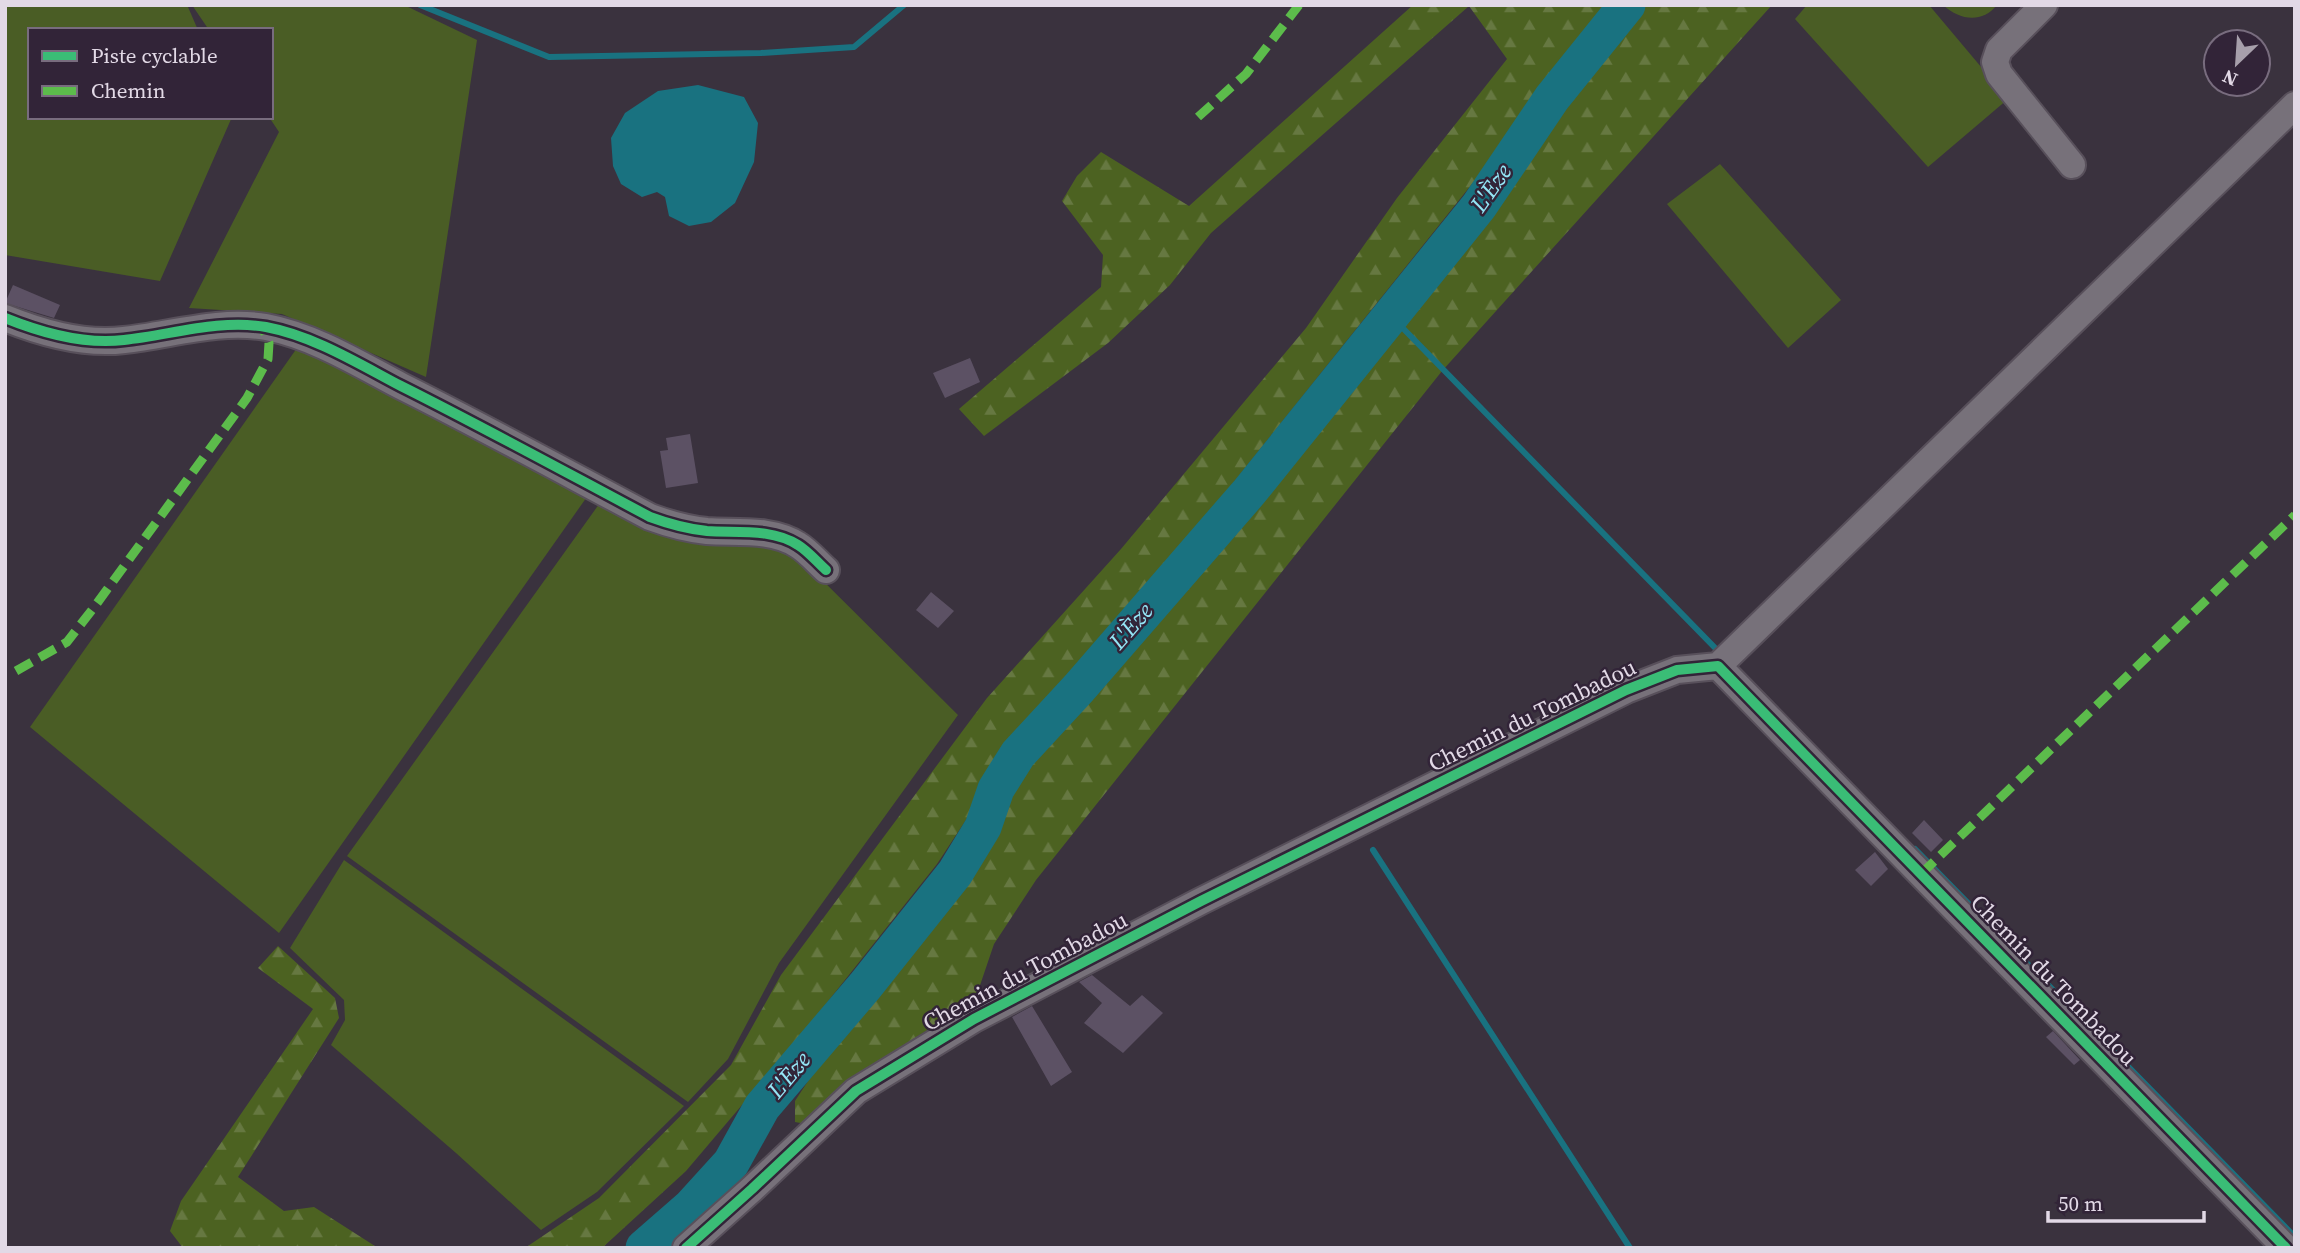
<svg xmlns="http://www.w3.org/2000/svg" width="2300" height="1253" viewBox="0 0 2300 1253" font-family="'Source Serif 4',serif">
	<defs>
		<pattern id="forest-firs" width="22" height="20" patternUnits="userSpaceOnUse" patternTransform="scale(1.75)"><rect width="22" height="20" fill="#4c6221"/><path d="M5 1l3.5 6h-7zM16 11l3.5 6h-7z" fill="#667841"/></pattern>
	</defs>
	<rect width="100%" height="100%" fill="#3a323e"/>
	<path fill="#4a5d25" d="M5,5L188,7L198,30H30V117H232L160,281L5,255Z
		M192,5H404L477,40L426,377L282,314L189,308L279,132L269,117H271V30H209Z
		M1807,5H1929L2008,99L1928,167L1795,19Z
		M1943,5H1997C1982,24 1959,20 1943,5Z
		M1720,164L1841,300L1788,348L1667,204Z
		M297,348L589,494L279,933L30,727Z
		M602,500L729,543L792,550L958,715L779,963L728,1059L688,1102L347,856Z
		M344,860L684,1106L597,1192L541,1230L456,1153L331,1045L345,1020L344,1000L290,948Z"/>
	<path fill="url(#forest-firs)" d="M1413,5H1615L1066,692L1008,756L937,864L802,1034L686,1171L602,1248H525L599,1198L731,1065L781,975L987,698L1121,549L1306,328L1397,198L1507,59L1469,6L1211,233L1170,285L1108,343L984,436L959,409L1101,287L1103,255L1062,201L1077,176L1101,152L1189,206Z
		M1644,5H1772L1442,371L1036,880L994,944L975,1000L891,1053L848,1084L806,1124L795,1122V1101L827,1052L986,848L1007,786L1024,754L1147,624L1270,483L1491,210Z
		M278,946L335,998L339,1018L238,1177L284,1211L314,1207L378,1248H183L170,1231L181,1201L313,1009L258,968Z"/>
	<path fill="#197280" d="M698,85L744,97L758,123L754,162L735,203L711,222L689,226L669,216L665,197L657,192L642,197L621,184L613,166L611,138L625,113L658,91Z"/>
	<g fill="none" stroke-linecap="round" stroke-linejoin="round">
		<path stroke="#197280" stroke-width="6" d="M420,5L549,57L761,53L854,47L904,5
			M1391,316L1722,655
			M1915,849L2295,1237
			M1373,850L1630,1248"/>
		<path stroke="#197280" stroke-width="37" d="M644,1248L691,1207L731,1163L762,1107L865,986L955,873L983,827L996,789L1018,754L1079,688L1249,492L1479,206L1552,98L1627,5"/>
	</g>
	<path fill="#5c5164" d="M13,285L60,305L54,318L5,303Z
		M970,358L980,382L945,398L933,373Z
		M690,434L698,483L666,488L660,451L668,450L666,438Z
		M931,592L954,611L938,628L916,610Z
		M1924,820L1943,840L1931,852L1912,833Z
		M1875,852L1888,869L1871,886L1855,870Z
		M1092,975L1130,1006L1142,995L1163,1013L1123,1053L1084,1023L1102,1003L1079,982Z
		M1032,1006L1072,1072L1051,1086L1012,1017Z
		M2053,1031L2080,1060L2074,1065L2046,1037Z"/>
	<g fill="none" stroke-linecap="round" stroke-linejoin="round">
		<g stroke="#58505b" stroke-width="30">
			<path id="minor" d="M2044,5L1999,50L1995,62L1999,74L2072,165
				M5,318C42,333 84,345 124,340C171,335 218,319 266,327C314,336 359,364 401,386C485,428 567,473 650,517C669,524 687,529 707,531C736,533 772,528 798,545C808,551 817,562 826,570
				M1718,666L2295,105
				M686,1248L752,1189L856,1091L974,1019L1201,901L1626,690L1677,670L1718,666L2286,1248"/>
		</g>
		<use href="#minor" stroke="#77717a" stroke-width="26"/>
		<path stroke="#5cbc4b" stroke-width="9" stroke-dasharray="18 9" stroke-linecap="butt" d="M1198,117L1246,74L1299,5
			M16,671L67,642L95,606L247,398L268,359L269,343L262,327
			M1921,874L2295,515"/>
		<g stroke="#322438" stroke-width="15">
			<path id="cycleway" d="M5,318C42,333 84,345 124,340C171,335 218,319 266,327C314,336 359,364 401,386C485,428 567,473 650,517C669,524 687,529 707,531C736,533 772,528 798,545C808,551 817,562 826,570
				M686,1248L752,1189L856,1091L974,1019L1201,901L1626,690L1677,670L1718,666L2286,1248"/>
		</g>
		<use href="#cycleway" stroke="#3abd76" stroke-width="10"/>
	</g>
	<g text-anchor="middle" stroke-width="5" stroke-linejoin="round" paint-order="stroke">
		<g font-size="23" fill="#e2d9e6" stroke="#322438">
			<text transform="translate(1532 715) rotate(-26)" y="8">Chemin du Tombadou</text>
			<text transform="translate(1025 971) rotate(-28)" y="8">Chemin du Tombadou</text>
			<text transform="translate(2054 980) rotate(46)" y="8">Chemin du Tombadou</text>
		</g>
		<g font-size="24" font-style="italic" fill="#94e6f6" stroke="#322438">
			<text transform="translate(1491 188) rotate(-55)" y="8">L'Èze</text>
			<text transform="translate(1131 626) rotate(-49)" y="8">L'Èze</text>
			<text transform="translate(789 1075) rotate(-50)" y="8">L'Èze</text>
		</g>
	</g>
	<rect width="2300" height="1253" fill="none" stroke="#e2d9e6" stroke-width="14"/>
	<rect x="28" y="28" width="245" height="91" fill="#322438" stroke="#786c7e" stroke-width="2"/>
	<rect x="42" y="51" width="35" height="10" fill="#3abd76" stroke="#786c7e" stroke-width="2"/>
	<text x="91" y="63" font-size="21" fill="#e2d9e6">Piste cyclable</text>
	<rect x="42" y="86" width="35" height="10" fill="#5cbc4b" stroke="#786c7e" stroke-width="2"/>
	<text x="91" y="98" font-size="21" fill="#e2d9e6">Chemin</text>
	<g transform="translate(2237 63) rotate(205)"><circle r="33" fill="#322438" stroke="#786c7e" stroke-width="2"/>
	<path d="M0-5L12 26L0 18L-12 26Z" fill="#a79fab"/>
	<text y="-10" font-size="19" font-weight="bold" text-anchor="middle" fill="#e2d9e6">N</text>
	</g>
	<path d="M2048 1211v10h156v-10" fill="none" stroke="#e2d9e6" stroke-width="3.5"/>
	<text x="2058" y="1211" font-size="21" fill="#e2d9e6" stroke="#322438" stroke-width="5" paint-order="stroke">50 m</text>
</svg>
